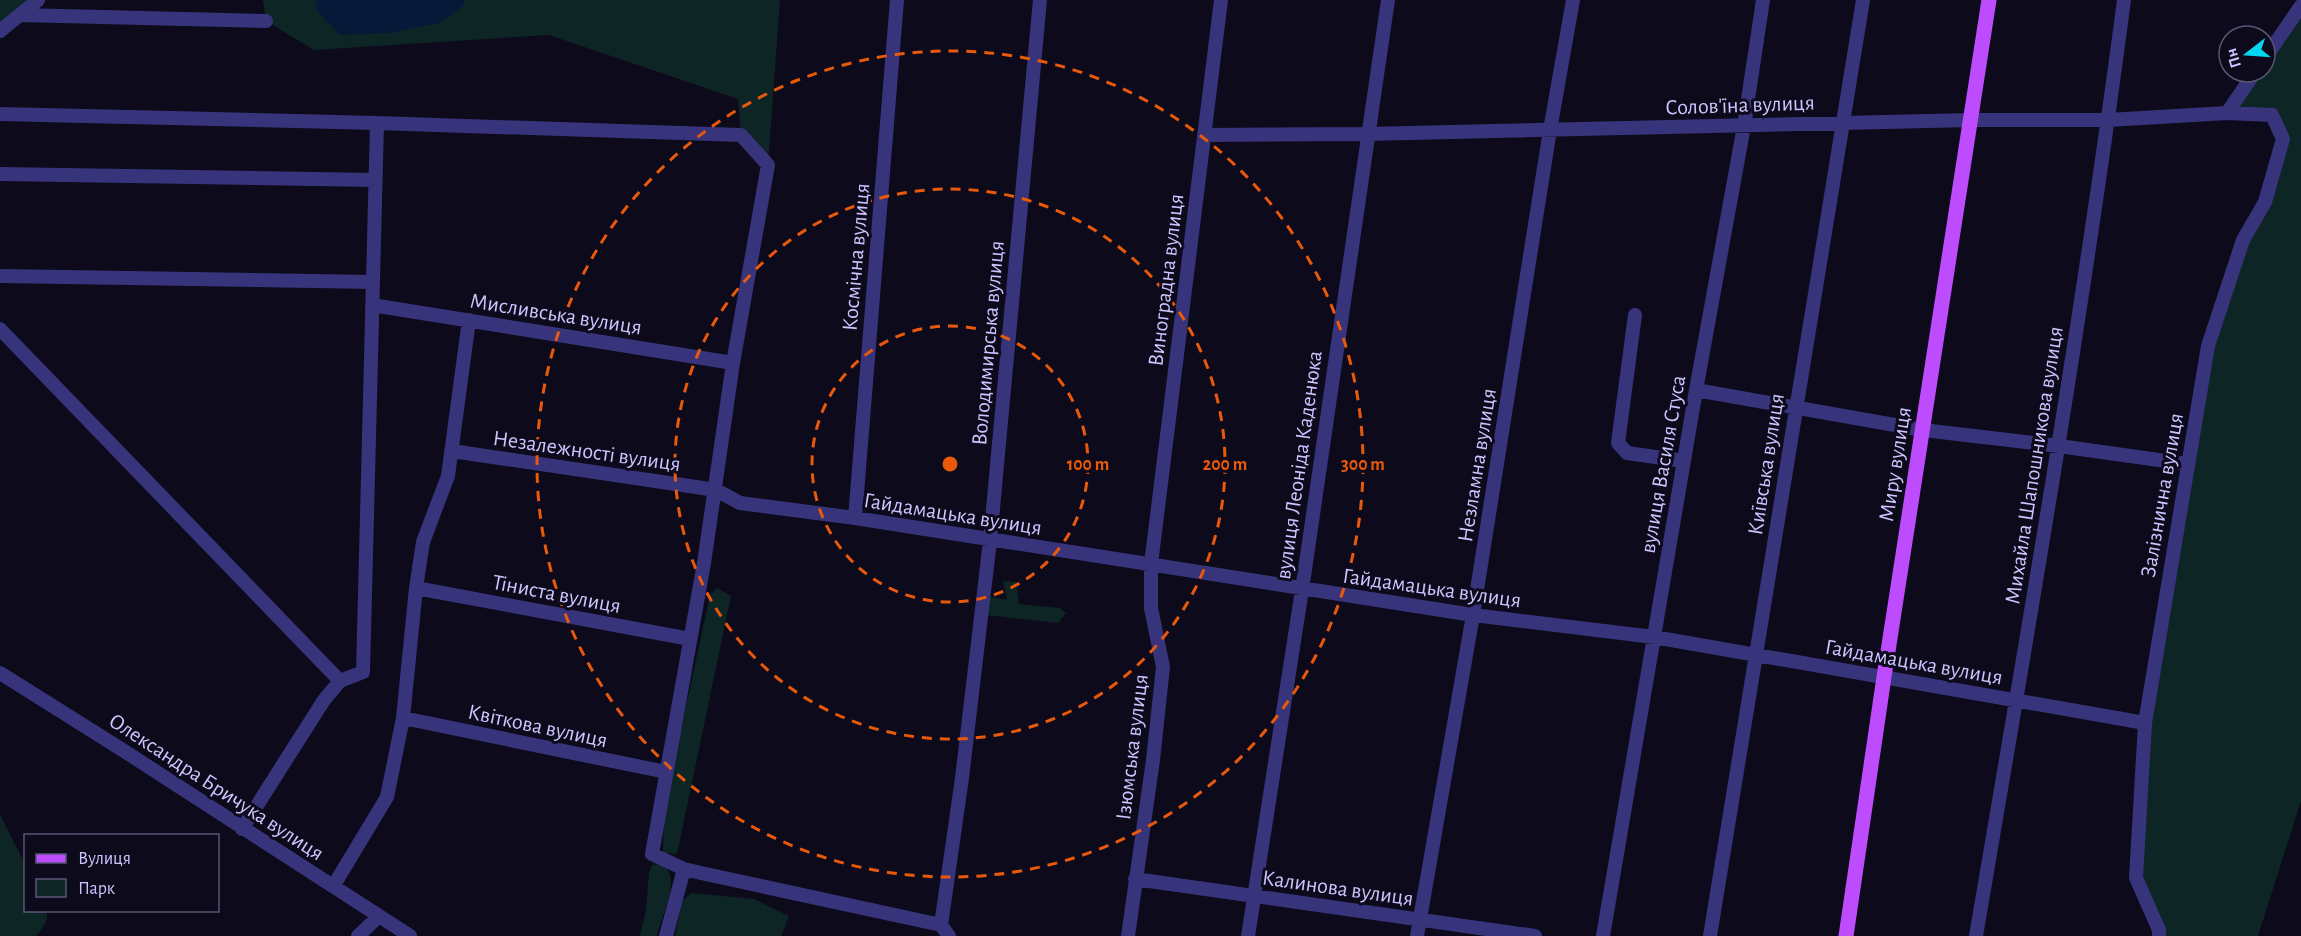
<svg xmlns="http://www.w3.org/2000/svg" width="2301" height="936" viewBox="0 0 2301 936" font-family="'Alegreya Sans',sans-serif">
	<rect width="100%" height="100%" fill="#0d0a1b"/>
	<path fill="#0d2525" d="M0,0H38L0,31Z
		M263,0H780L768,165L741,135L738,99L549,35L314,50L266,21Z
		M2301,15V801L2258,936H2159L2136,878L2145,723L2208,346L2283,139L2271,115L2227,113L2255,72H2265V58Z
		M1003,581L1016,582L1019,604L1060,608L1066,613L1058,623L986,615L988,596L1007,600Z
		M717,588L731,596L677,854L663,853L664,808L710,595Z
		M0,815L25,864L26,910L46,911C50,920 42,929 36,936H0Z
		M659,864C685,873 661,916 657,936H640L646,910L649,872L652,865Z
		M691,893L754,899L789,916L781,936H675L682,901Z"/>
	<path fill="#071938" d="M315,0H464V5L440,23L390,33L340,35L317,11Z"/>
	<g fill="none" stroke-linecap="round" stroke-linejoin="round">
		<path stroke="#37347c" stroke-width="14" d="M20,15L266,21
			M0,31L38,0
			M2265,58L2301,6
			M0,114L377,123L741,135L768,165L733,363L704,563L652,854L684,869L701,873L941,925
			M1204,135L1367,134L1971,120H2108L2227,113L2255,72
			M0,174L375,180
			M0,276L373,282
			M372,305L733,363
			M1635,315L1618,443L1627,453L1684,461
			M0,329L340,681
			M1696,390L1923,430L2059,446L2187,464
			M452,451L716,490L740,503L855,518L1473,615L1654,637L2145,723
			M855,518L897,0
			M416,588L690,639
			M0,673L121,749L410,936
			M403,718L666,772
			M242,829L324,700L340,681L363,672L377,123
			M1135,879L1535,936
			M334,885L387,797L403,718L416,588L423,542L448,476L469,320
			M358,936L379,916
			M666,936L684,869
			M949,936L941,925L962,778L990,541L1040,0
			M1128,936L1153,760L1163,667L1151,608V564L1221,0
			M1248,936L1302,590L1388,0
			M1417,936L1473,615L1550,130L1573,0
			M1603,936L1696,390L1744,126L1763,0
			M1710,936L1863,0
			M1976,936C2029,625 2083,313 2124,0
			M2159,936V930L2136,878L2145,723L2208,346L2243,240L2265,202L2283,139L2272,115L2227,113"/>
		<path stroke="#bd4cff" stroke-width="15" d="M1846,936L1884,677L1989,0"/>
	</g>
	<g fill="none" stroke="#e8590c" stroke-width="3" stroke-dasharray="10 8">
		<circle cx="950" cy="464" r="138"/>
		<circle cx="950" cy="464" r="275"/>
		<circle cx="950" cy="464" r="413"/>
	</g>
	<g text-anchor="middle" stroke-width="6" stroke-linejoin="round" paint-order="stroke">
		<g font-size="22" fill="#ccc5ff" stroke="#0d0a1b">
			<text transform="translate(1740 104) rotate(-2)" y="8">Солов'їна вулиця</text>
			<text transform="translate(855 257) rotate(-85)" y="8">Космічна вулиця</text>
			<text transform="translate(1165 280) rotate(-83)" y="8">Виноградна вулиця</text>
			<text transform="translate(556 313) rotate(9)" y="8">Мисливська вулиця</text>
			<text transform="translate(987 343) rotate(-85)" y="8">Володимирська вулиця</text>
			<text transform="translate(587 450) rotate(8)" y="8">Незалежності вулиця</text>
			<text transform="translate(1662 464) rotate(-80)" y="8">вулиця Василя Стуса</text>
			<text transform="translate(1765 464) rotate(-81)" y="8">Київська вулиця</text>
			<text transform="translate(1894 464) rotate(-81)" y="8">Миру вулиця</text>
			<text transform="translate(1298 465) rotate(-82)" y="8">вулиця Леоніда Каденюка</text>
			<text transform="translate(1476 465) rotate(-81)" y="8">Незламна вулиця</text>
			<text transform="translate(2033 465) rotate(-81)" y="8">Михайла Шапошникова вулиця</text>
			<text transform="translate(2161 495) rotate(-80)" y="8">Залізнична вулиця</text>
			<text transform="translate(953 513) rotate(9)" y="8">Гайдамацька вулиця</text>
			<text transform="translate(1432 587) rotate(8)" y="8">Гайдамацька вулиця</text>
			<text transform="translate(557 593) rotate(11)" y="8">Тіниста вулиця</text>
			<text transform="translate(1914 661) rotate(10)" y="8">Гайдамацька вулиця</text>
			<text transform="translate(538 725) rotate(12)" y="8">Квіткова вулиця</text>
			<text transform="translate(1131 747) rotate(-83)" y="8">Ізюмська вулиця</text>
			<text transform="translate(217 786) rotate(33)" y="8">Олександра Бричука вулиця</text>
			<text transform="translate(1338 887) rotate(8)" y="8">Калинова вулиця</text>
		</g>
	</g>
	<circle cx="950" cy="464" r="9" fill="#e8590c" stroke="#0d0a1b" stroke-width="3"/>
	<g font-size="18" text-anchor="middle" font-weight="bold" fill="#e8590c" stroke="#0d0a1b" stroke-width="6" stroke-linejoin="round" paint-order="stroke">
		<text x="1088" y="470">100 m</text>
		<text x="1225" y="470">200 m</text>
		<text x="1363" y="470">300 m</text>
	</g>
	<rect x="24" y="834" width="195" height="78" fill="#0d0a1b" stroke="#595576" stroke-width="1.5"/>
	<rect x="36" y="854" width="30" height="9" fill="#bd4cff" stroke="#595576" stroke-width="1.5"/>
	<text x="78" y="864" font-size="18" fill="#ccc5ff">Вулиця</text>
	<rect x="36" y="879" width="30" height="18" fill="#0d2525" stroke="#595576" stroke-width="1.5"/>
	<text x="78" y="894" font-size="18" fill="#ccc5ff">Парк</text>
	<g transform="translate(2247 54) rotate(253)"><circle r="28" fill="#0d0a1b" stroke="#595576" stroke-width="1.5"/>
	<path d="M0-4.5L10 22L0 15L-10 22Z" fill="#00d6f0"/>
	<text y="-9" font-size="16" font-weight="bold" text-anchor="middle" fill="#ccc5ff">Пн</text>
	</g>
</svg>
